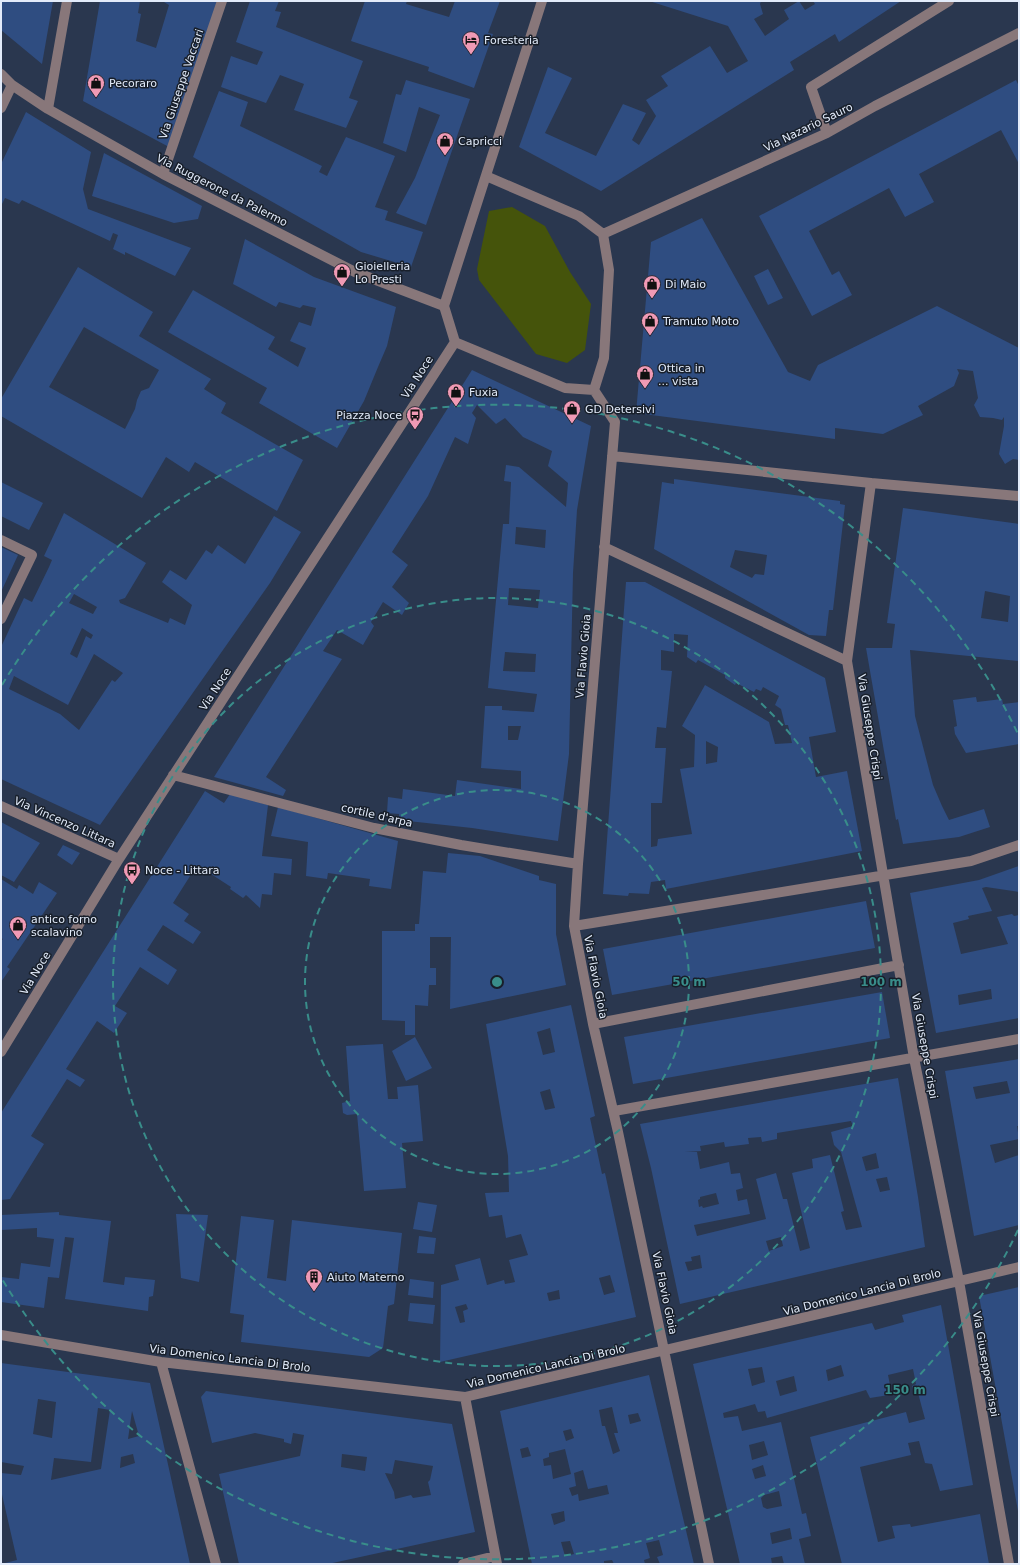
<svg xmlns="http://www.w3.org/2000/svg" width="1020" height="1565" viewBox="0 0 1020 1565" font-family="'DejaVu Sans',sans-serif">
	<rect width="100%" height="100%" fill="#2a374f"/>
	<path fill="#45540b" d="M512,207L545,226L570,272L591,304L585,350L567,363L536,354L479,280L477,269L489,211Z"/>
	<path fill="#2f4d81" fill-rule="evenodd" d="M2,1H53L42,64L1,30Z
		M100,1H140L138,13L141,14L136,41L156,48L169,5L164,2V1H218L169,147L83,101Z
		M250,1H279L275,11L281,12L276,27L363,61L349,98L358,101L346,128L294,110L304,84L280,75L266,103L221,87L231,56L257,65L263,52L236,42Z
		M365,1H407L406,4L449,17L455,1H500L488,33L493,34L474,88L428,71L429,67L351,41Z
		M649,1H761L760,4L763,14L754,19L765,36L789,19L784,10L799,1L805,10L815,4L813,1H901L839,42L835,34L790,62L794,70L601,191L519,147L548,67L572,78L545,133L596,156L623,104L646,113L632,140L639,145L656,116L646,100L668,86L661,76L710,46L727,73L748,61L728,26Z
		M406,80L470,99L426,225L396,213L415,178L440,115L419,107L406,152L383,143L396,94L401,95Z
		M1016,80L1019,86V164L1001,130L919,174L934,202L905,217L889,188L809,231L832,275L839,271L852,295L812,316L759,216Z
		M219,91L248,102L240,126L322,166L319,172L327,176L346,137L395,156L375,207L388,211L385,220L423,232L411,267L361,252L193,157Z
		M26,112L91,152L83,189L88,209L191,248L175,276L125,252V255L113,249L118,235L113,233L110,241L22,200L19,204L5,198L1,206V164Z
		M104,153L202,206L198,219L174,223L92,196Z
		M702,218L788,372L810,381L818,365L937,306L1019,348V460L1013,459L1005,464L999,454L1004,426V417L1002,420L993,418L980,417L974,405L978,398L973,371L957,369L959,373L954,386L918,406L923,415L883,434L835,428V439L636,413L651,242Z
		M245,239L314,277L396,307L387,346L378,367L364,401L337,448L259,403L267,388L168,332L193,290L275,337L268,349L298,367L306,348L290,341L299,322L311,326L316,308L303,305L300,308L279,302L276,307L233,284Z
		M78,267L153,312L139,336L211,379L204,389L226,403L221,413L303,460L277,511L195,462L189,472L166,457L142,498L1,416V399ZM84,327L159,370L149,388L141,391L137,400L135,409L125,429L49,387Z
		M768,269L783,298L768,305L754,276Z
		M472,370L591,426L577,510L573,573L569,754L558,841L472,828L399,820V814L387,813L388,797L402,799L403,789L455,796L457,780L521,789V771L481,768L485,706H502V710L534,712L537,694L488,688L503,524H509L511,482L504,481L506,465L519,467L566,507L568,483L548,466L552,451L523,437L505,418L496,424L477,405L472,413L476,418L468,444L455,437L428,496L392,552L408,565L392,587L409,603L402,615L383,602L371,622L374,626L363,645L337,630L323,651L342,659L266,777L286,790L283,796L214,777ZM516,527L546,530L545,548L515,544ZM509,588L540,590L538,608L508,605ZM505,652L536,654L535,672L503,671ZM508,726H521L518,740H508Z
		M674,479L840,501V504L845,505L833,610H829L826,636L809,635L654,549L662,482L674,484ZM735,550L767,555L764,575L755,574L752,578L730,567Z
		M1,482L43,503L29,530L1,516Z
		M903,508L1019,524V661L910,650L915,716L933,785L942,806L949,820L984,809L990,827L959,837L903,844L898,819L896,820L866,648H892L895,624L887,623ZM985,591L1010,596L1008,622L981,618Z
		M64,513L146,563L125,598L119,600L120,603L168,623L170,618L185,625L192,605L162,582L170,570L186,580L206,550L212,554L218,545L245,564L274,516L301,532L270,583L100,825L1,779V647L24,598L32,602L49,567L52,560L44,556ZM74,594L97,607L93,614L69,603ZM82,628L93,635L91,639L86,636L77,658L70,654ZM94,654L123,673L115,682L112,680L79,730L60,714L9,689L14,676L68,705Z
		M1,547L18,555L1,592Z
		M626,582H645L825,678L836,732L809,737L816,777L847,771L862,851L666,889L665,880L651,882L649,894L629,893L628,896L603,894ZM674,634L688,635L687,657L696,663L698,660L725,675V678L735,685L736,683L754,692L756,689L761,691L763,687L779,696L775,705L781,709L785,725H788L792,743L775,744L769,722L705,685L682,726L695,735L694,767L680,769L692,834L658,839L657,846L651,847V803H662L666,748H655L657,727L666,728L672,671L661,670V650L674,652ZM706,741L718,747L717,762L706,764Z
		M976,697L977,702L1002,699L1003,704L1019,702V744L966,753L955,734L954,727L957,726L953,700Z
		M205,791L224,803L230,794L268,805L262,856L292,859L291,875L274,873L272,895L262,894L260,908L246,895L243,898L230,889L231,887L197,865L173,903L189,914L184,921L201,932L193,944L163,925L147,950L177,970L168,985L140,967L115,1006L127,1013L114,1033L97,1021L66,1069L85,1080L80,1087L67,1079L31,1136L44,1144L10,1199L1,1200V1113Z
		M278,807L398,841L391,889L369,886L370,879L328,873L327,879L306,876L308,842L271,836Z
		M1,822L40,843L14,882L1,875Z
		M63,845L80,853L72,865L57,855Z
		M448,853L480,856L539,876V880L556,884V934L566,985L450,1009L451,937H430V968H436V985H429L428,1006L415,1005V1035H405V1021L382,1020V931H415V924H419L423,871L446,873Z
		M1019,866V892L986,887L982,888L992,911L968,916L969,919L953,923L961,954L1008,944L997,917L1012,914L1014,916L1019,915V1018L936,1033L910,893L979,880ZM991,989L992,999L959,1005L958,995Z
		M1,879L17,889L19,885L33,894L39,882L57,893L7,967L10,969L1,982V941L3,939L1,938Z
		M866,901L875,948L612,995L603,949Z
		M882,992L890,1038L633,1084L624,1037Z
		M571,1005L595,1116L590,1118L602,1174L605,1173L636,1317L440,1362L441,1285L459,1280L455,1265L480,1258L487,1285L504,1280L505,1284L515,1282L509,1260L528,1255L521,1234L506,1238L502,1215L489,1217L485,1193L509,1192L508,1156L486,1024ZM550,1028L555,1052L543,1055L537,1032ZM550,1089L555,1108L545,1110L540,1092ZM610,1275L615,1292L604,1295L599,1278ZM559,1290L560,1299L549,1301L547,1293ZM466,1304L468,1309L463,1311L465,1322L460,1323L455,1307Z
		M415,1037L432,1068L406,1081L392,1051Z
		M383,1044L388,1099H398L397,1087L418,1085L423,1141L402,1143L406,1188L364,1191L357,1114L347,1115L343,1113L342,1103L350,1101L346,1046Z
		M1019,1059V1126H1017L1019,1139L990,1145L995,1163L1019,1155V1225L974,1236L945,1071ZM1007,1081L1010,1093L976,1099L973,1087Z
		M898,1078L918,1197L925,1247L680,1304L651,1168L640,1124ZM851,1121L853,1126L831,1132L834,1145L841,1152L862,1227L846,1230L841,1212L844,1211L830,1155L812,1159L813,1168L792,1173L810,1248L800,1251L787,1199H783L776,1173L756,1179L766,1219L697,1236L694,1225L750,1214L747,1199L738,1201L736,1190L743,1188L740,1173L731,1174L729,1162L700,1169L697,1152H685L701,1151L700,1146L724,1142L725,1147L749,1144L748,1138L761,1137L762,1142L777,1139V1133ZM876,1153L879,1168L866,1171L862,1157ZM887,1177L890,1190L880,1192L876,1179ZM716,1193L719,1204L703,1208L702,1206L699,1207L698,1200L700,1199V1197ZM781,1237L783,1246L769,1251L766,1241ZM700,1255L702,1268L688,1271L685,1262L692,1261L691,1257Z
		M418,1202L437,1205L432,1232L413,1229Z
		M59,1212V1215L111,1221L103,1282L124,1285L125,1277L155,1280L153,1296L149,1297L148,1311L65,1299L74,1238L65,1237L59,1278L48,1277L44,1308L1,1302V1277L19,1279L21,1263L50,1267L54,1239L37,1237V1228L1,1230V1215Z
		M176,1214L208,1215L199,1282L181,1278Z
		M241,1216L274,1220L267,1278L286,1281L292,1220L402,1233L394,1304L388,1306L383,1348L369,1357L241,1342L244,1315L230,1313Z
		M419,1236L436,1238L434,1254L417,1253Z
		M410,1279L434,1282L433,1298L408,1295Z
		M1019,1287V1511H1018L979,1296Z
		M410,1303L435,1305L433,1324L408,1321Z
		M941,1305L973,1485L940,1491L932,1464L925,1463L919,1441L908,1443L911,1455L860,1467L878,1542L895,1538L892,1526L910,1524L911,1527L980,1514L989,1564H842L810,1437L906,1412L909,1423L925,1419L918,1393H914L912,1386L916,1384L913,1369L888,1375L890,1385L887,1386L889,1395L870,1398L866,1390L767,1418L765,1411L758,1412L755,1404L723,1413L724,1418L738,1416L742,1431L781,1422L802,1514L806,1513L811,1536L799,1539L805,1564H784L782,1556L771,1558L772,1564H740L693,1364L872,1323L875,1330L904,1322L902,1315ZM841,1365L844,1376L828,1381L826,1370ZM762,1367L765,1382L752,1386L748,1369ZM794,1376L797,1391L780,1396L776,1381ZM764,1441L768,1455L752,1460L749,1445ZM763,1465L766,1476L755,1479L752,1469ZM779,1491L782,1506L767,1509L763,1507L761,1498L764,1495ZM790,1528L792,1539L772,1544L770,1533Z
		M1,1363L150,1383L190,1564H1L17,1560L1,1490V1473L21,1475L24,1466L1,1462ZM38,1399L56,1402L52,1438L33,1434ZM98,1408L110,1410L101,1469L51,1480L54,1458L91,1462ZM132,1411L139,1436L128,1439ZM133,1454L135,1463L120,1468L121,1457Z
		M649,1375L694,1564H660L657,1557L663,1555L659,1540L646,1543L650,1558L644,1560L645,1564H614L612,1560L604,1561V1564H532L500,1411ZM612,1407L618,1433H614L620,1451L613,1454L605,1426H602L599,1410ZM638,1413L641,1421L630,1424L628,1415ZM571,1429L574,1438L566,1441L563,1431ZM528,1447L531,1456L522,1458L520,1449ZM565,1449L571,1474L553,1479L551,1465L544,1466L543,1459L549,1457V1453ZM583,1470L588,1489L607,1485L609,1494L579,1501L578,1494L572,1496L569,1488L576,1486L574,1473ZM564,1511L565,1521L554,1525L551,1514ZM570,1541L574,1554L565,1556L561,1542Z
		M206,1391L452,1424L475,1532L328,1564H239L219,1474L300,1456L304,1435L293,1433L291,1444L284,1442V1439L255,1433L212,1443L201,1397ZM342,1454L367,1457L365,1471L341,1467ZM395,1460L433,1466L430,1480L428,1482L431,1495L413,1498L411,1495L395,1499L394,1492L385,1473L392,1474Z"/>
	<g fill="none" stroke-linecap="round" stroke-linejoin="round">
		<path stroke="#88777a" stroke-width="10" d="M1,74L12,85L48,109L163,174L355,272L444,306
			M1,108L12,85
			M48,109L67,1
			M827,133L811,87L949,1
			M163,174L222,1
			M486,176L579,216L603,234L609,270L604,358L594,390
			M603,234L827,133L875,106L1019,33
			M455,342L444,306L542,1
			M455,342L565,388L594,390
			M594,390L615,422L578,864L574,926L593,1024L618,1132L709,1564
			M612,456L871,483L1019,496
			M871,483L847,661L914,1058L959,1281L1009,1564
			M1,540L32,555L1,619
			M604,547L847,661
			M173,775L374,828L461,845L578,864
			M1,806L119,859
			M574,926L971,861L1019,845
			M593,1024L899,965
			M1,1052L119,859L455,342
			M614,1111L1019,1039
			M1,1335L161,1362L465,1397L1019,1267
			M161,1362L216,1564
			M465,1397L497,1564
			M463,1564L495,1556"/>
	</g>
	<g fill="none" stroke="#398d8a" stroke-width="2" stroke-dasharray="7 5">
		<circle cx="497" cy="982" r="192"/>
		<circle cx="497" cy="982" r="384"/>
		<path d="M1018 1230A577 577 0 0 1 2 1279M2 685A577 577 0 0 1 1018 734"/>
	</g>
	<defs>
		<g id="hotel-pin" transform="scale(0.9)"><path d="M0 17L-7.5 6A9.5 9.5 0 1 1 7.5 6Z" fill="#f09ab5" stroke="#181f2a"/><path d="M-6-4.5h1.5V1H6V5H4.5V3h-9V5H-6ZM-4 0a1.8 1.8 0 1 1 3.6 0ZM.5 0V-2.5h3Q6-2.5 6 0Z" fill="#111"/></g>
		<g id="shop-pin" transform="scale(0.9)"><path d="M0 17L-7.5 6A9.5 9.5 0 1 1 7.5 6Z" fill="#f09ab5" stroke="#181f2a"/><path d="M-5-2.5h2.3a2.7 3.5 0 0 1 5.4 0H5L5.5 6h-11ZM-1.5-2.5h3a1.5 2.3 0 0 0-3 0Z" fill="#111"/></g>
		<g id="bus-pin" transform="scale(0.9)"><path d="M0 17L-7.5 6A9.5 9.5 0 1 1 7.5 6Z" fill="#f09ab5" stroke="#181f2a"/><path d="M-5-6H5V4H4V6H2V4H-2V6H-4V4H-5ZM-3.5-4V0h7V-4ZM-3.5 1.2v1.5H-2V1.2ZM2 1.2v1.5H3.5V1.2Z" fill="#111"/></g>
		<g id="building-pin" transform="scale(0.9)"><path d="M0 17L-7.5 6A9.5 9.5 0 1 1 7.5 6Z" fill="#f09ab5" stroke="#181f2a"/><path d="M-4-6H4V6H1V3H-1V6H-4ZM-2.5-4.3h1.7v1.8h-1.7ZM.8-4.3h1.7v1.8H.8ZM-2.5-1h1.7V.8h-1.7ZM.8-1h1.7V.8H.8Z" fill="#111"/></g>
	</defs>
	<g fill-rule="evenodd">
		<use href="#hotel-pin" x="471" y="40"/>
		<use href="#shop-pin" x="96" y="83"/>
		<use href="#shop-pin" x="445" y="141"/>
		<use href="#shop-pin" x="342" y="272"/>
		<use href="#shop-pin" x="652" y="284"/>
		<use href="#shop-pin" x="650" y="321"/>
		<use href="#shop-pin" x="645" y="374"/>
		<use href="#shop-pin" x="456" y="392"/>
		<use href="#shop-pin" x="572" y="409"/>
		<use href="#bus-pin" x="415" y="415"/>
		<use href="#bus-pin" x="132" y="870"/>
		<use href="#shop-pin" x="18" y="925"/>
		<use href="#building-pin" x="314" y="1277"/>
	</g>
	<g text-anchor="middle" stroke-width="3" stroke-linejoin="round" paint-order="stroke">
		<g font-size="11" fill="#e2ebfa" stroke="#181f2a" text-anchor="start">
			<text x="484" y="44">Foresteria</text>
			<text x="109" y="87">Pecoraro</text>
			<text x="458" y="145">Capricci</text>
			<text x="355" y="270">Gioielleria<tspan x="355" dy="13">Lo Presti</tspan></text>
			<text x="665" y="288">Di Maio</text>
			<text x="663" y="325">Tramuto Moto</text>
			<text x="658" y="372">Ottica in<tspan x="658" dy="13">... vista</tspan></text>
			<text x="469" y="396">Fuxia</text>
			<text x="585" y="413">GD Detersivi</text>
			<text x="402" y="419" text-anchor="end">Piazza Noce</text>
			<text x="145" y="874">Noce - Littara</text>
			<text x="31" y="923">antico forno<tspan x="31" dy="13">scalavino</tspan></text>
			<text x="327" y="1281">Aiuto Materno</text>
		</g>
		<g font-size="11" fill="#e2ebfa" stroke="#181f2a">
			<text transform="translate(181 84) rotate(-71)" y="4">Via Giuseppe Vaccari</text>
			<text transform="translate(808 127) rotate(-26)" y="4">Via Nazario Sauro</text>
			<text transform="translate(222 190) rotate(27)" y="4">Via Ruggerone da Palermo</text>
			<text transform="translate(417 377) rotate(-57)" y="4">Via Noce</text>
			<text transform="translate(583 656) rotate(-85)" y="4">Via Flavio Gioia</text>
			<text transform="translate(215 689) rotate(-57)" y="4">Via Noce</text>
			<text transform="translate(870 727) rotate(81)" y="4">Via Giuseppe Crispi</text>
			<text transform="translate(377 815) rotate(13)" y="4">cortile d'arpa</text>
			<text transform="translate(65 822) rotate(24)" y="4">Via Vincenzo Littara</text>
			<text transform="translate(35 973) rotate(-59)" y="4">Via Noce</text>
			<text transform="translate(596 977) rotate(79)" y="4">Via Flavio Gioia</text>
			<text transform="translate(925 1046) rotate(80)" y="4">Via Giuseppe Crispi</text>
			<text transform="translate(862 1292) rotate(-14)" y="4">Via Domenico Lancia Di Brolo</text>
			<text transform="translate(665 1293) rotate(78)" y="4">Via Flavio Gioia</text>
			<text transform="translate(230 1358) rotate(7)" y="4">Via Domenico Lancia Di Brolo</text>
			<text transform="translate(986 1364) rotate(80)" y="4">Via Giuseppe Crispi</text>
			<text transform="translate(546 1366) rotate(-13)" y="4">Via Domenico Lancia Di Brolo</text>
		</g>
	</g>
	<circle cx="497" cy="982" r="6" fill="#398d8a" stroke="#181f2a" stroke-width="2"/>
	<g font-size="12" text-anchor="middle" font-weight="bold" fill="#398d8a" stroke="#181f2a" stroke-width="3" stroke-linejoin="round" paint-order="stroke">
		<text x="689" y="986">50 m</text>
		<text x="881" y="986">100 m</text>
		<text x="905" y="1394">150 m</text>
	</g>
	<rect width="1020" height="1565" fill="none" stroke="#e2ebfa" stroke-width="4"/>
</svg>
